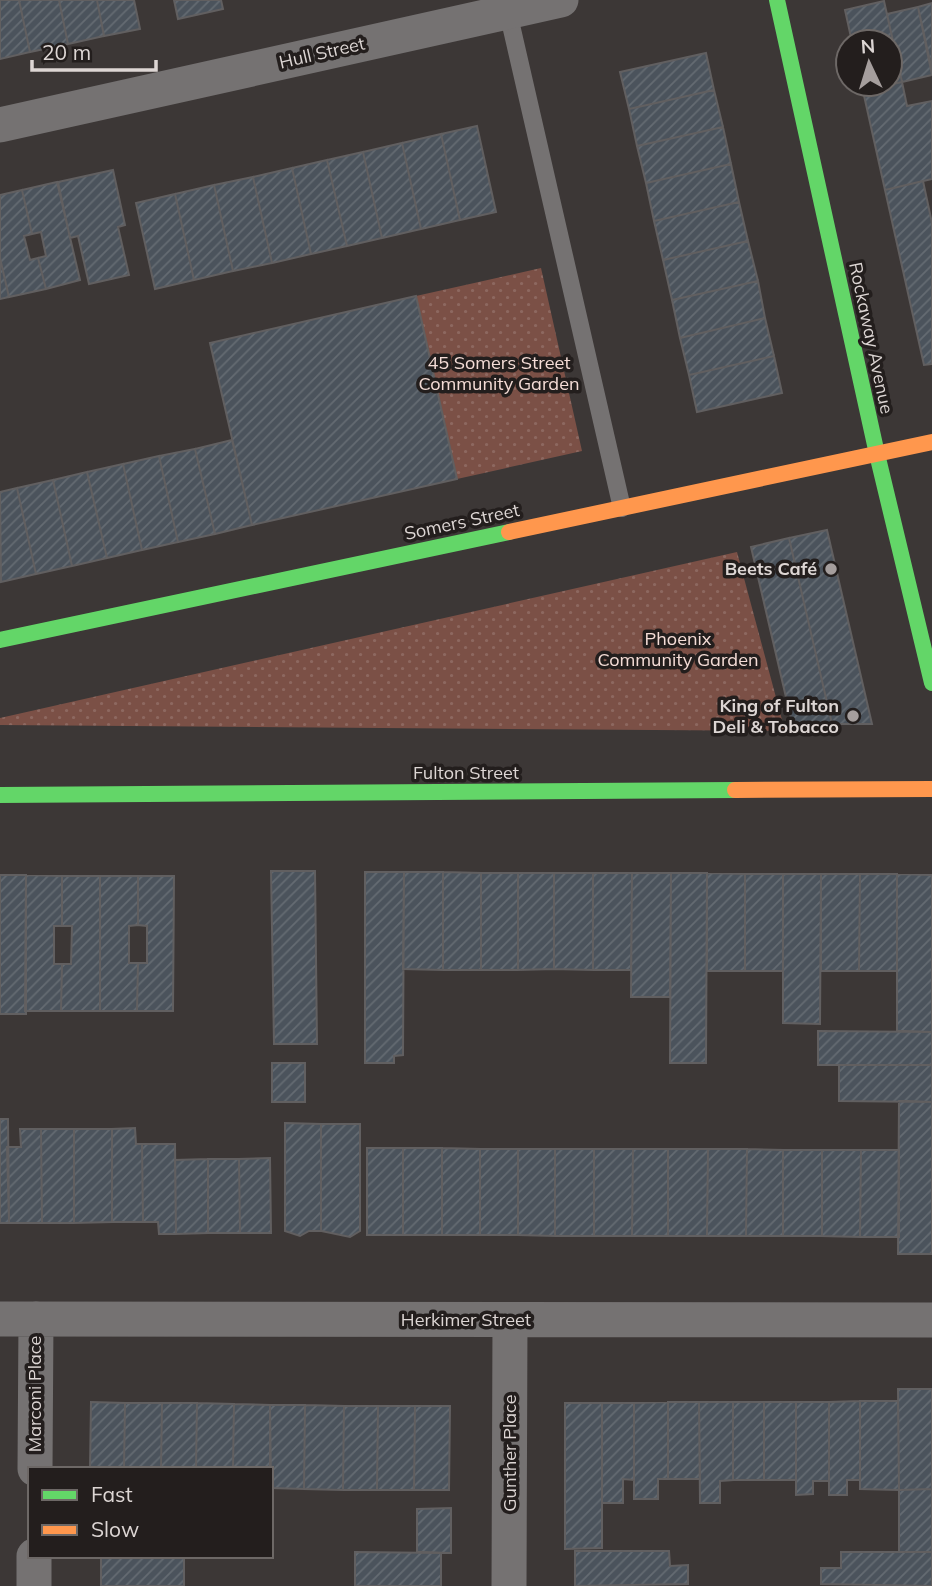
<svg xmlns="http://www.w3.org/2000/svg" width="932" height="1586" viewBox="0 0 932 1586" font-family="Mulish,sans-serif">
	<defs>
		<pattern id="grass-dots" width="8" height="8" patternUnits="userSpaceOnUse" patternTransform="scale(1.75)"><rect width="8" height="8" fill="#7b5046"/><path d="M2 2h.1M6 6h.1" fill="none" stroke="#8d6860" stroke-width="1.8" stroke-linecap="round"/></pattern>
		<pattern id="building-hatch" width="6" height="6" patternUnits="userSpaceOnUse" patternTransform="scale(1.75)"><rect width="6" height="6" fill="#4b535c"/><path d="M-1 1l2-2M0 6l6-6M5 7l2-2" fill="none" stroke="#646b72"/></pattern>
	</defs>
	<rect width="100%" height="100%" fill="#3c3736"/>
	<path fill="url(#grass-dots)" d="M541,268L582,451L457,479L416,296Z
		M737,552L785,731L0,725V718Z"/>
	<path fill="url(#building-hatch)" stroke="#615f60" stroke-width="2" d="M0,0H19L30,52L0,59Z
		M19,0H59L68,44L30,52Z
		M59,0H97L104,36L68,44Z
		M97,0H134L140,29L104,36Z
		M174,0H221L223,9L178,19Z
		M884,1L902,82L863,91L861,84H890V42H852L845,10Z
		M932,3V70L918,7Z
		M918,7L932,75L902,82L887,14Z
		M706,53L714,90L629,109L620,72Z
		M902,82L907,106L932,101V179L885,190L863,91Z
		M714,90L723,127L637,146L629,109Z
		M477,126L496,212L460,220L441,134Z
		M723,127L731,164L646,183L637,146Z
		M441,134L460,220L421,229L402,143Z
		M402,143L421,229L382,238L363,152Z
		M363,152L382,238L347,246L327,160Z
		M327,160L347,246L311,254L292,168Z
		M731,164L739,202L654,221L646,183Z
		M292,168L311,254L272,263L253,177Z
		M113,170L125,225L118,227L129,275L89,284L78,236L70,238L58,182Z
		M253,177L272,263L233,271L214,185Z
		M923,181L932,223V364L924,365L885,190Z
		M57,182L80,280L46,289L38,258L46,256L41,232L32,234L22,190Z
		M214,185L233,271L194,280L175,194Z
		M22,190L32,234L24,236L30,260L38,258L46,289L9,297L0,258V195Z
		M175,194L194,280L155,289L136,203Z
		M739,202L748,241L663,260L654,221Z
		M748,241L758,281L672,300L663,260Z
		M0,258L9,297L0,299Z
		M758,281L765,318L680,338L672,300Z
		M416,296L457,479L252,525L210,343Z
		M765,318L774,356L689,375L680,338Z
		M774,356L782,393L697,412L689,375Z
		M232,440L252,525L215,534L195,449Z
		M195,449L215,534L178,542L159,456Z
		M159,456L178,542L142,550L123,464Z
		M123,464L142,550L107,558L87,472Z
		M87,472L107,558L72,566L53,480Z
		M53,480L72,566L36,574L17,488Z
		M17,488L36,574L1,582L0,492Z
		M827,530L872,724H832L789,538Z
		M789,538L832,724L792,723L751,547Z
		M271,871H315L317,1044H274Z
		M365,872H404L403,1055L394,1056V1063H365Z
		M404,872H443V970L403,969Z
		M443,872L481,873V970H443Z
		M481,873H518V970H481Z
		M518,873H554V969L518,970Z
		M554,873H593V970L554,969Z
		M593,873H632L631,970H593Z
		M632,873H671L670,997H631Z
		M671,873H707L706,1063H670Z
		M707,873L745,874V971H707Z
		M745,874H783V971H745Z
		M783,874H821L820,1024L783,1023Z
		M821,874H860L859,971H821Z
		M860,874H897V971H859Z
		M897,874L932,875V1032L897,1031Z
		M0,875H26V1014H0Z
		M26,875L62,876V926H54V964H62L61,1011H25Z
		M62,876H100V1011H61L62,964H71L72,926H62Z
		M100,876H138V925L129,926V963H138L137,1011H100Z
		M138,876H174L173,1011H137L138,963H147V926L138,925Z
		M818,1031L932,1032V1065H818Z
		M272,1063H305V1102H272Z
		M839,1065H932V1102L839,1101Z
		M899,1101L932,1102V1254H898Z
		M0,1119H8L9,1223H0Z
		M285,1123L321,1124V1231H309L300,1236L285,1231Z
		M321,1124H360V1231L350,1237L321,1231Z
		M135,1128L136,1144H142L143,1222H112V1129Z
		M20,1129H41L42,1223H9L7,1147H21Z
		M41,1129H74V1223H42Z
		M74,1129H112V1222L74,1223Z
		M142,1144H175L176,1234H159L158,1222H143Z
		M367,1148H403V1235H367Z
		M403,1148H442V1235H403Z
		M442,1148L480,1149V1235H442Z
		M480,1149H518V1235H480Z
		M518,1149H555V1236L518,1235Z
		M555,1149H594V1236H555Z
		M594,1149H633L632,1236H594Z
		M633,1149H668V1236H632Z
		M668,1149H708L707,1236H668Z
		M708,1149H747L746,1236H707Z
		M747,1149L783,1150V1236H746Z
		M783,1150H822V1236H783Z
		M822,1150H861L860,1237L822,1236Z
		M861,1150H899V1237H860Z
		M270,1158L271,1233H240L239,1159Z
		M208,1159V1233L176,1234L175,1160Z
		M208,1159H239L240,1233H208Z
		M898,1389H932V1489L899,1490Z
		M860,1401V1480H847V1495H829V1402Z
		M860,1401H898L899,1490L860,1489Z
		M91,1402L125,1403L124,1469H90Z
		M668,1402V1479H658V1499H634V1403Z
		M668,1402H699L700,1479H668Z
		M699,1402H733V1480L720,1481V1503H700Z
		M733,1402H764V1480H733Z
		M764,1402H796V1480H764Z
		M796,1402H829V1481H813V1494L796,1495Z
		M125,1403H162L161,1469H124Z
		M162,1403H197L196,1469H161Z
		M197,1403L234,1404L233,1469H196Z
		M565,1403H602V1548L565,1549Z
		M602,1403H634V1480L623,1479V1503H602Z
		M234,1404L270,1405V1469H233Z
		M270,1405H305L304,1489L271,1488Z
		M305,1405L344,1406L343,1490L304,1489Z
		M344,1406H378L377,1490H343Z
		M378,1406H415L414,1490H377Z
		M415,1406H450L449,1490H414Z
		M932,1489V1552H899V1490Z
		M451,1508V1553L417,1552V1509Z
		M575,1551H669L670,1566L688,1565V1584L575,1586Z
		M355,1552L441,1553V1586H355Z
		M841,1552H932V1586L821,1584V1568H841Z
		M101,1556H184V1586H101Z"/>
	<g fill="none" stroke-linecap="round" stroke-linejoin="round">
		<path stroke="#757272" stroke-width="18" d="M508,12L622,508"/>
		<path stroke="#757272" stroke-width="35" d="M0,125L561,0
			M0,1319L932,1320
			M35,1469L36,1319
			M34,1586V1556
			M509,1586L510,1321"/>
		<path stroke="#63d668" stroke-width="16" d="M777,0L877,454L932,683
			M0,640L509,532
			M0,795L735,790"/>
		<path stroke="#ff974d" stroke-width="16" d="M509,532L932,442
			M735,790L932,789"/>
	</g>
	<g fill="#a59e9d" stroke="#231e1d" stroke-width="2.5">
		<circle cx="831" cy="569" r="7"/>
		<circle cx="853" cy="716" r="7"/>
	</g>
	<g text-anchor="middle" stroke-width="7" stroke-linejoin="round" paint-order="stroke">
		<g font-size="18" fill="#ddd6d4" stroke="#231e1d">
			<text transform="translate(322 53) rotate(-13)" y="6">Hull Street</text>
			<text transform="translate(871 338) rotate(78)" y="6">Rockaway Avenue</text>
			<text transform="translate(462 522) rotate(-12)" y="6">Somers Street</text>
			<text x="466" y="779">Fulton Street</text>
			<text x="466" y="1326">Herkimer Street</text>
			<text transform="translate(35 1394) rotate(-90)" y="6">Marconi Place</text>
			<text transform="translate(510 1453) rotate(-90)" y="6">Gunther Place</text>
		</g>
		<g font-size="18" fill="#f5ddd7" stroke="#231e1d">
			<text x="499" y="369">45 Somers Street<tspan x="499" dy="21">Community Garden</tspan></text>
			<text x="678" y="645">Phoenix<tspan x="678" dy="21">Community Garden</tspan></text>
		</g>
		<g font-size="18" font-weight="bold" fill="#ddd6d4" stroke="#231e1d" text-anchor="end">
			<text x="817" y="575">Beets Café</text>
			<text x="839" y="712">King of Fulton<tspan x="839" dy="21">Deli &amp; Tobacco</tspan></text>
		</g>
	</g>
	<rect x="28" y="1467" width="245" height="91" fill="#231e1d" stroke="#6d6866" stroke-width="2"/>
	<rect x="42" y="1490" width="35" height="10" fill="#63d668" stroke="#6d6866" stroke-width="2"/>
	<text x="91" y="1502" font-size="21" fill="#ddd6d4">Fast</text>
	<rect x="42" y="1525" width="35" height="10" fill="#ff974d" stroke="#6d6866" stroke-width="2"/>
	<text x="91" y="1537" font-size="21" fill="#ddd6d4">Slow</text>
	<g transform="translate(869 63) rotate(356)"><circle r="33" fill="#231e1d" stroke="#6d6866" stroke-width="2"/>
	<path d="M0-5L12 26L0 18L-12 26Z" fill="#a59e9d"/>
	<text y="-10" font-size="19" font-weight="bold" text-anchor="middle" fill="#ddd6d4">N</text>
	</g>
	<path d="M32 60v10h124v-10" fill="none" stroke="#ddd6d4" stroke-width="3.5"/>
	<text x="42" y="60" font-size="21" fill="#ddd6d4" stroke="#231e1d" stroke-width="5" paint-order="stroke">20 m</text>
</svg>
